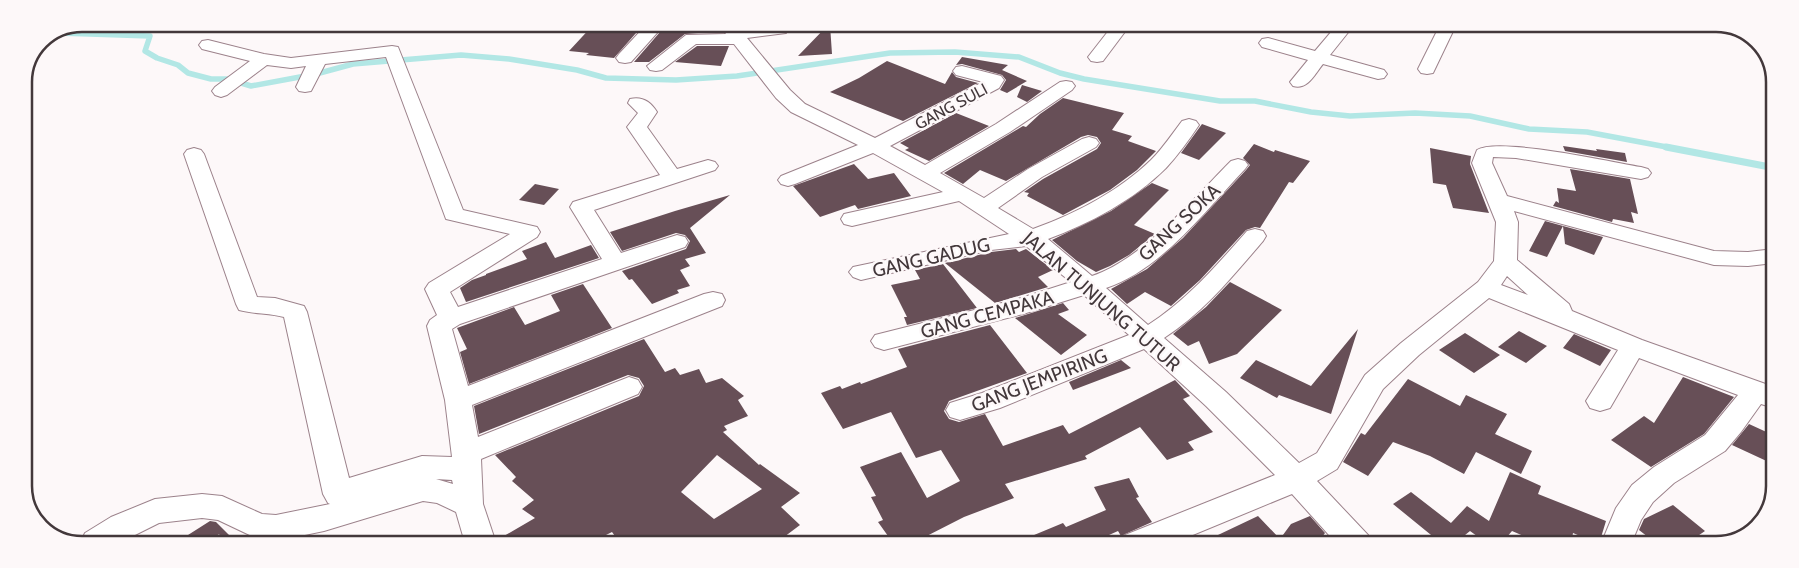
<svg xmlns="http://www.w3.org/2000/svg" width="1799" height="568" viewBox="0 0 1799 568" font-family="Cabin,sans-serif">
	<rect width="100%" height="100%" fill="#fdf8f9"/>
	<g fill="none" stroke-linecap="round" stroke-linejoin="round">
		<path stroke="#b2e7e5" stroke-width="5.5" d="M59,33L150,36L145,51L157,58L178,65L188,73L211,79H228L251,86L316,74L353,64L461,55L509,59L577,70L606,78L676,80L737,76L890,53L955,52L1019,57L1060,73L1084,79L1220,101H1255L1311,112L1350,116L1415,113L1470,116L1529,129L1587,132L1672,148"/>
		<path stroke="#b2e7e5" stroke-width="7" d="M1666,147L1775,168"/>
	</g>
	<path fill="#674f57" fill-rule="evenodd" d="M594,24H644L614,58L586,55L589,53L569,51Z
		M667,24L698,25L697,26L715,27L712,32L685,34L649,62H634Z
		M828,25H830L832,54L798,56Z
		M697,46H729L721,66L675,62Z
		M962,57L1008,65L1002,70L1027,81L1007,93L1000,90L1006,80L1002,75L962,64L956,65Z
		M887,61L945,84L952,72L956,77L978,83L903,121L830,92L859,78Z
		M1022,85L1042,91L1027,102L1017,97Z
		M1063,98L1124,113L1112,130L1132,136L1128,141L1156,151L1137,170L1110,190L1063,215L1027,196L1029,193L1024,192L1043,179L1097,149L1101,143L1097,137L1088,135L1081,137L1006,181L980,170L963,184L944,173L1023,126L1026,127L1040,114Z
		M956,113L989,126L929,161L905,150L909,148L900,143Z
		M1202,124L1226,133L1199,160L1181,153Z
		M1254,144L1274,152L1275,150L1310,161L1293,183L1289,182L1260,228L1255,227L1246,230L1200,280L1171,306L1145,292L1127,304L1111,289L1147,269L1183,238L1246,170L1250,165L1243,158Z
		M1563,146L1597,151L1596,149L1625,153L1627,162L1565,151Z
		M1430,148L1471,156L1470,164L1489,213L1453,208L1446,185L1433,183Z
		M854,164L868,179L894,173L911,196L858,209L855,205L820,217L793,186Z
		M1570,169L1630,179L1638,214L1631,212L1634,223L1613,219L1612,222L1553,206L1556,201L1559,203L1557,188L1576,191Z
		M1152,183L1169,190L1134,225L1155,234L1129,255L1110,266L1096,272L1077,261L1052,240L1111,211Z
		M535,184L559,189L544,205L519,200Z
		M730,195L690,228L706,253L685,259L690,266L680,270L690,286L677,290L679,293L652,304L632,279L629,280L622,271L686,249L690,241L685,235L676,233L622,251L610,232L675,211Z
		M1545,221L1603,237L1594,255L1565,244L1563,226L1547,257L1529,251Z
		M546,242L555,258L591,245L599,258L466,302L460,288L472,280L486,275V274L527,259L522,251Z
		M1016,249L1019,252L1026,249L1053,270L1038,277L1048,287L995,303L945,263L991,252Z
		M943,264L977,308L907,325L904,317H907L891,285L920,279L915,270Z
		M1230,282L1282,310L1237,354L1209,364L1199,341L1188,346L1173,334L1206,307Z
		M583,284L612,328L469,384L460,352L467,349L457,328L514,307L525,325L560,311L551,295Z
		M1063,303L1069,310L1058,314L1087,335L1061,355L1015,318Z
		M990,325L1027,373L949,401L944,411L949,419L959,422L985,414L1003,446L1063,425L1069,434L1175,380L1190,396L1183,399L1213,432L1188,442L1194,450L1167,460L1140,427L1085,456L1087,459L1005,484L1014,498L964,517L913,543H893L878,522L883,520L871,497L876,496L860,467L901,452L927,498L960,481L941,450L916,458L891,412L843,429L821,393L840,386L842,389L860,382L861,384L907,367L898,349Z
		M1358,329L1331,414L1279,395L1277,398L1240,378L1256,360L1311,386Z
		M1519,331L1547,346L1526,363L1498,347Z
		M1465,333L1500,355L1474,373L1439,350Z
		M1574,334L1611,350L1600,366L1563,348Z
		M644,339L665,372L675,368L680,375L699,369L706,383L722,378L744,396L738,400L748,416L724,426L727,430L723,432L759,465L760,464L800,493L781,507L800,525L776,543H620L612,532L590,543H498L497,540L535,518L522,509L534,500L512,481L516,477L495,455L639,396L644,386L639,378L628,375L479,434L474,406ZM717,455L762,489L714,519L681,492Z
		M1121,360L1131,368L1073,390L1069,382Z
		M1683,377L1734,397L1704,434L1651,467L1611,440L1644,416L1654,423Z
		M1408,379L1460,406L1466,395L1507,414L1495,434L1532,451L1521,474L1476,452L1464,474L1430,456L1393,442L1368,476L1343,462L1361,433L1365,435Z
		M1749,424L1773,435V464L1732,445Z
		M1510,472L1541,486L1538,494L1606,521L1599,544L1573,533L1571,544H1542L1512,531L1501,544H1488L1470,531L1454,544H1431L1436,539L1393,504L1411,492L1451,523L1467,506L1489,521Z
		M1129,478L1139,497L1136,498L1152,522L1121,536L1118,531L1091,543H1015L1063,523L1066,527L1106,510L1094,487Z
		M1673,505L1705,531L1686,544H1657L1639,530L1644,519Z
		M1258,516L1280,539L1291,524L1310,516L1325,533L1317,544H1199Z
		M210,521L216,522L236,542H177Z"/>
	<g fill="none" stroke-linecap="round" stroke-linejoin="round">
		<g stroke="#9c828b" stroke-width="2">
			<path id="minor" d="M647,24H665L631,62L625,63L619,62L616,58L619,54Z
				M720,25H736L740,29L774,25H786L788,29L786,33L747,38L790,90L805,104L875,138L983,82L956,75L953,71L956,67L962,66L1001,76L1004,80L999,88L890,146L925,165L996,124L1060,82L1066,81L1072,82L1075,86L1072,90L1010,132L940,173L984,198L1028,169L1082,139L1089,137L1096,139L1099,143L1096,147L1042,177L998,208L1033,229C1075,214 1119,191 1151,160C1163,148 1172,134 1182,121L1189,119L1196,121L1199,125C1189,140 1178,155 1166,168C1134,200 1089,224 1048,239L1092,276C1143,259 1194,198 1231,161L1238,159L1245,161L1248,165L1245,169C1206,210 1161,270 1106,288L1148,325C1187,300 1217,265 1247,231L1255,229L1263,231L1266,236L1263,241C1233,276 1203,313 1164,338L1226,392L1299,463L1317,453L1365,375L1401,343L1478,282L1494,261L1496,222L1472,163L1477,150C1499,137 1611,162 1641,167L1648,169L1651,173L1648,177L1641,179L1516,158L1493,157L1492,163L1507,196L1714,251L1748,252L1774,249V263L1748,266L1714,265L1514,211L1518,222L1517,260L1569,304L1572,311L1642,340L1774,387V408L1761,404L1741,432L1725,451L1674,483L1653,502L1641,520L1631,544H1601L1616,508L1632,485L1654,467L1705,435L1738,395L1639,358L1610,408L1600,411L1590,408L1586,401L1618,350L1489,298L1419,355L1383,389L1337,469L1317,481L1368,535L1372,544H1337L1292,494L1171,544L1121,543L1125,535L1275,475L1206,406L1144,349L1000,408L960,420L950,417L946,410L950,403L982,393L1129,335L1084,295L1023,314L884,350L875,347L871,341L875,335L1018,299L1071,282L1026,246L991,250L861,280L853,277L849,272L853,267L1009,234L959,201L852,226L844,224L841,219L844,214L943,192L873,153L795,184L788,186L781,184L778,180L781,176L858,145L791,112L776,98L734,44H696L662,70L656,71L650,70L647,66L686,35L726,34ZM1507,276L1528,295L1501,285Z
				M1113,25H1130L1103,61L1097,62L1091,61L1088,57Z
				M1337,25H1354L1330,55L1384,70L1387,74L1384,78L1378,79L1323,64C1314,75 1308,90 1293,86L1290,82L1308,60L1262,47L1259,43L1262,39L1268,38L1315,51Z
				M1440,25H1456L1433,73L1427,74L1421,73L1418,69Z
				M208,40L264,54L291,58L392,46L398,47L463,210L537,227L540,232L537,237L450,292L458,307L602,259L570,207L573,202L660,175L627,127L638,113L628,103L630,99C642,96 651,102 657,112L647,127L677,169L708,160L715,162L718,166L715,170L594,210L621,253L677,235L685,237L688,242L685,247L460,324L452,329L468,386L704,294L713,292L722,294L725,300L722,306L472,405L478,437L629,377L638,380L642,387L638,394L481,459L483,504L496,543H465L456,512L437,503L423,501L324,531L276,541L258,539L218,520L202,518L159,523L121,542H81L85,533L111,517L155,499L202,494L222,496L262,514L276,515L330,504L328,503L323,494L284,317C269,313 254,314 239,310L236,304L184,154L187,150L194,148L201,150L204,154L257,297L275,298L304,306L307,312L349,478L422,456L452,457L445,400L427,326L430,320L437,315L425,289L429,283L510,234L446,219L386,57L325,64L311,91L305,92L299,91L296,87L306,66L291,68L267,65L227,95L221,97L215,95L212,91L215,87L250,61L202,49L199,45L202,41ZM436,479L452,480L453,484Z"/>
		</g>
		<path stroke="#b5aeaf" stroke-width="4" stroke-dasharray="3 4.5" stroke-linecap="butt" d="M212,542L222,534"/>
		<use href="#minor" fill="#fff" fill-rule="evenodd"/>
	</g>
	<g text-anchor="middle" stroke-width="5" stroke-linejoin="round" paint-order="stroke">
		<g font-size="16" fill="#43383b" stroke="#fdf8f9">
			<text transform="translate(951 106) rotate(-28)" y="6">GANG SULI</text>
		</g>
		<g font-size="19" fill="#43383b" stroke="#fdf8f9">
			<text transform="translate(1179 222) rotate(-43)" y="7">GANG SOKA</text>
			<text transform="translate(931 257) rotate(-13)" y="7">GANG GADUG</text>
			<text transform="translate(1102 301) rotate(41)" y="7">JALAN TUNJUNG TUTUR</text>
			<text transform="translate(987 314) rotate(-15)" y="7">GANG CEMPAKA</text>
			<text transform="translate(1039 380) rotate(-21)" y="7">GANG JEMPIRING</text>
		</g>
	</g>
	<path d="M0 0H1799V568H0ZM82 32H1716A50 50 0 0 1 1766 82V486A50 50 0 0 1 1716 536H82A50 50 0 0 1 32 486V82A50 50 0 0 1 82 32Z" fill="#fdf8f9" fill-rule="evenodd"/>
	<path fill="none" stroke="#43383b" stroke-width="2.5" d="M82 32H1716A50 50 0 0 1 1766 82V486A50 50 0 0 1 1716 536H82A50 50 0 0 1 32 486V82A50 50 0 0 1 82 32Z"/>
</svg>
